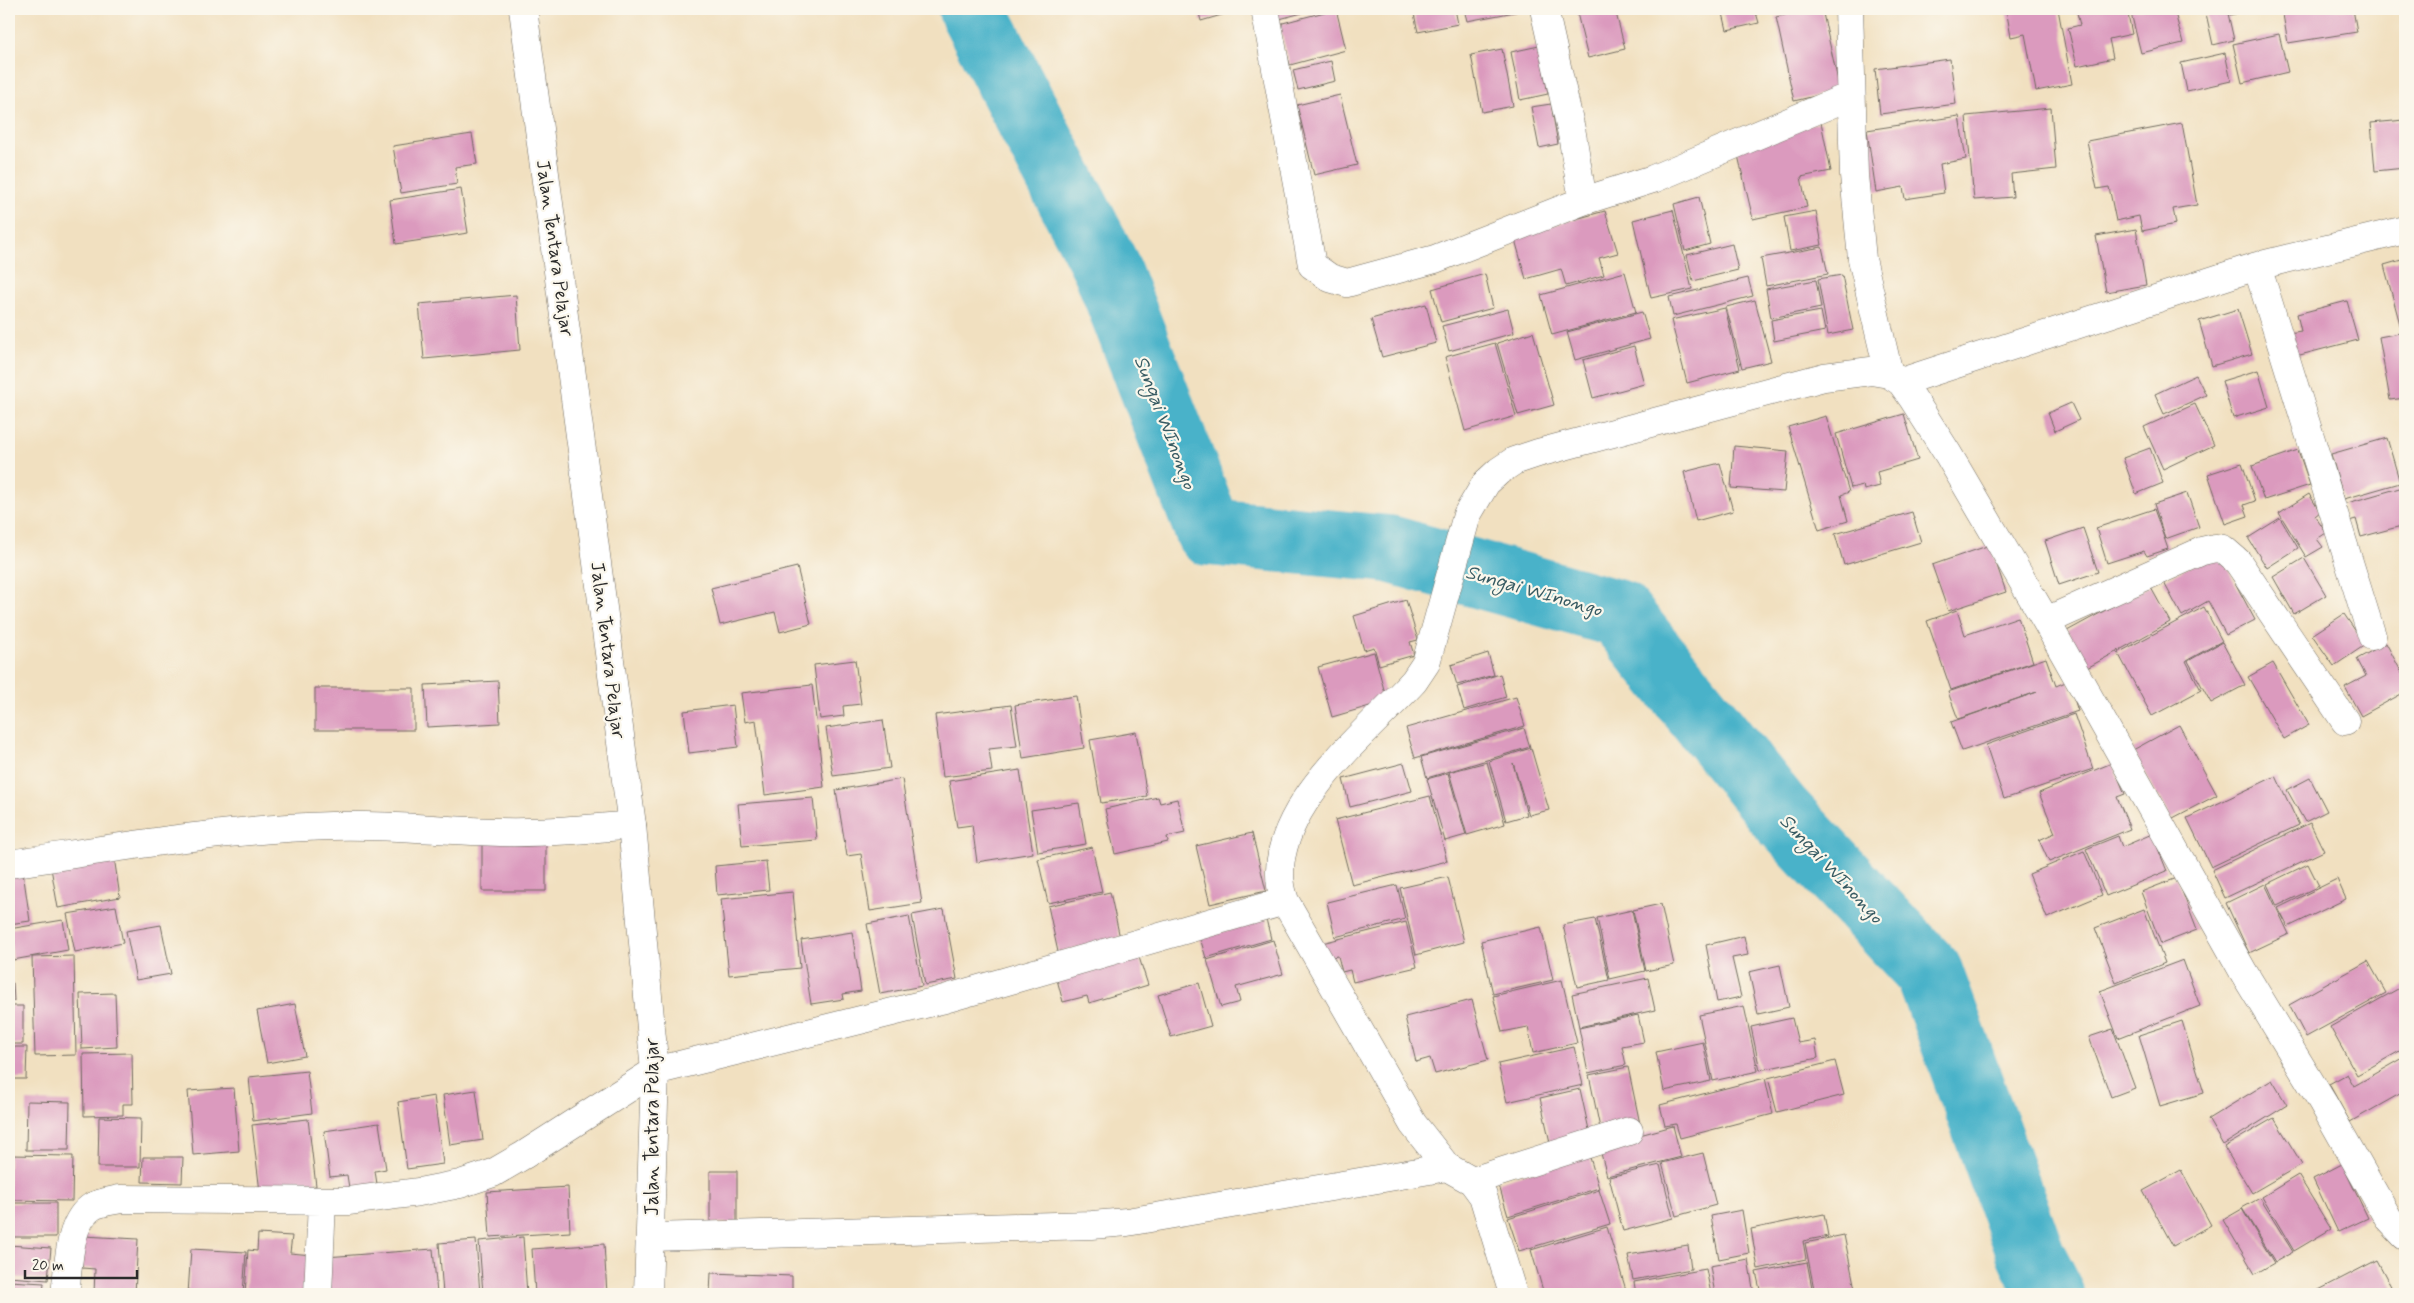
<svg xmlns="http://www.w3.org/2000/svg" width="2414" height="1303" viewBox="0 0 2414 1303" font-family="Mynerve,sans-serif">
	<rect width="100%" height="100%" fill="#fbf7ec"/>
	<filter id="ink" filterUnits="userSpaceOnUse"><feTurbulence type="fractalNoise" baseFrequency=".02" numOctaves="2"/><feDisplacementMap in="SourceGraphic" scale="10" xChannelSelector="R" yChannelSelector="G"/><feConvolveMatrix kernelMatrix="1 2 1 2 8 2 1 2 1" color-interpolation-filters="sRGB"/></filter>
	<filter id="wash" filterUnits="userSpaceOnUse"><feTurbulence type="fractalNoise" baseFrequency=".0096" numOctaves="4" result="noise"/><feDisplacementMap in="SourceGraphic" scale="20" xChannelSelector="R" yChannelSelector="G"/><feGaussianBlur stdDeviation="1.12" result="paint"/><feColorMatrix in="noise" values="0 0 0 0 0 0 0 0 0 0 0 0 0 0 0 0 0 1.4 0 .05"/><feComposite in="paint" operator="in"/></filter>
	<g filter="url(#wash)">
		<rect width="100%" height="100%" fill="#f1e0c0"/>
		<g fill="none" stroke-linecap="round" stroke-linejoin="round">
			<path stroke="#4ab2c9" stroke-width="68" d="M972,9L1106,267L1209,532L1389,549L1619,614L1779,812L1929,972L2032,1257L2051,1294"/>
		</g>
		<g id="blocks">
			<path fill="#db9abe" d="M1198,9H1242L1201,21Z
				M1269,9H1301L1302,13L1272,21Z
				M1336,9L1346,50L1290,65L1279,24Z
				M1413,9H1455L1458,24L1418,32Z
				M1464,9H1519L1520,11L1467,21Z
				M1576,9H1615L1625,49L1588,58Z
				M1722,9H1755L1759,23L1727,30Z
				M1810,9H1822L1840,90L1794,101L1776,17Z
				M2006,9H2058L2072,84L2036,91L2025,34L2011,37Z
				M2076,9H2127L2132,34L2109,39L2113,58L2077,66L2068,28L2080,25Z
				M2130,9H2174L2183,43L2141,53Z
				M2205,9H2227L2234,40L2213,45Z
				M2229,9H2252V10L2230,15Z
				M2282,9H2353L2357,32L2288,43Z
				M2279,34L2288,72L2242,83L2233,44Z
				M1539,46L1548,94L1520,100L1511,52Z
				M1502,49L1513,106L1482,112L1471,55Z
				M2225,53L2231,81L2187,91L2181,63Z
				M1950,59L1956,104L1880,114L1875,69Z
				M1331,61L1335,81L1298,90L1293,70Z
				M1340,95L1357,165L1314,175L1297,105Z
				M1551,104L1558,144L1539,148L1531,107Z
				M2051,108L2056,169L2011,174L2013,197L1974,200L1966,116Z
				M1959,116L1966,159L1940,164L1944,193L1905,199L1903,187L1876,192L1867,130Z
				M2405,120V168L2375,171L2371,123Z
				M1821,122L1831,171L1801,177L1807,207L1753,219L1736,147Z
				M2182,123L2197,205L2173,209L2176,224L2142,231L2139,216L2116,221L2109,187L2097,189L2087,141Z
				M472,134L477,164L455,167L457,184L401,193L393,146Z
				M461,189L468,233L396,244L390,200Z
				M1699,197L1710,244L1685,251L1674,204Z
				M1673,210L1692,289L1651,298L1633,220Z
				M1605,211L1618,253L1599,258L1604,275L1566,286L1561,269L1526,279L1514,236Z
				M1816,211L1822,245L1790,251L1784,217Z
				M2136,229L2146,285L2106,292L2096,236Z
				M1732,244L1738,270L1693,281L1687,255Z
				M1822,247L1828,274L1766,286L1761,258Z
				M2405,259V327L2401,328L2384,265Z
				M1625,272L1636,312L1552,335L1541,295Z
				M1485,274L1493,308L1441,322L1432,289Z
				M1842,275L1853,330L1828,335L1818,279Z
				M1748,278L1753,296L1673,316L1669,297Z
				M1816,280L1821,308L1771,318L1766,289Z
				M516,295L520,350L424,359L419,304Z
				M1755,300L1771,361L1742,368L1726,307Z
				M2347,301L2358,340L2296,356L2289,333L2301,331L2297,314Z
				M1426,304L1436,343L1382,357L1371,319Z
				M1725,308L1740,369L1687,383L1671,320Z
				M1508,309L1514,333L1449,351L1442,326Z
				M2238,309L2252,354L2212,366L2199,321Z
				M1821,311L1825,331L1774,341L1771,320Z
				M1642,312L1650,339L1575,360L1567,332Z
				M1533,332L1554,405L1518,415L1497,343Z
				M2405,332V398L2390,400L2379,337Z
				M1495,343L1516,416L1465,431L1445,357Z
				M1634,346L1644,384L1593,398L1583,360Z
				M2258,370L2269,407L2233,418L2222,381Z
				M2196,375L2206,395L2164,414L2155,394Z
				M2071,403L2079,420L2055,431L2048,413Z
				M2195,404L2214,445L2163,469L2144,427Z
				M1904,414L1918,460L1877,472L1880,486L1864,490L1863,485L1851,488L1836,434Z
				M1826,416L1849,492L1841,495L1848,521L1819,530L1788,427Z
				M2387,438L2400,483L2344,499L2331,454Z
				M1734,446L1788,451L1784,492L1731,488Z
				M2150,448L2163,483L2136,494L2123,458Z
				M2298,450L2310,485L2264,500L2252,466Z
				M1720,463L1733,511L1696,521L1684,472Z
				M2242,463L2255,501L2244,505L2248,516L2225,524L2208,474Z
				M2403,487L2405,495V525L2361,537L2356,519L2349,521L2344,504Z
				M2187,493L2199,527L2165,539L2154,504Z
				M2309,494L2320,512L2315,516L2326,533L2317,539L2323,547L2306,557L2279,513Z
				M2154,509L2168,549L2147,556L2144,551L2107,563L2096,528Z
				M1912,512L1921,542L1844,565L1835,534Z
				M2280,518L2298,548L2267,568L2248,538Z
				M2083,528L2098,572L2059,585L2045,541Z
				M1990,545L2006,592L1948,611L1932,565Z
				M2218,551L2255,620L2226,635L2208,601L2182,616L2163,581Z
				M2304,558L2326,595L2294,614L2273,577Z
				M797,567L811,624L780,632L775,612L720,625L711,588Z
				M2150,586L2170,622L2087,668L2067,631Z
				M1406,600L1418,640L1410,642L1414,655L1379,665L1374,647L1364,650L1354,616Z
				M2204,607L2222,641L2186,661L2201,690L2152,716L2118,653Z
				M1957,610L1965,635L2018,617L2033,662L1951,690L1927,621Z
				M2344,614L2365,645L2334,666L2312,635Z
				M2222,642L2245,685L2211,703L2188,661Z
				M2386,643L2405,679V692L2361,716L2345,687L2366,676L2357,659Z
				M1374,652L1387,701L1332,717L1318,667Z
				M1488,653L1494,675L1457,685L1451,665Z
				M2046,658L2056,686L2068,681L2078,711L1962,751L1951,722L2037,692L1958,719L1948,692Z
				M855,660L861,704L843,706L844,716L820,719L814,665Z
				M2273,663L2309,725L2284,739L2248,677Z
				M1500,674L1506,697L1464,710L1457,687Z
				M498,681L500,723L427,727L425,685Z
				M812,685L824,787L765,795L756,720L745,722L741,693Z
				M315,688H414V730H315Z
				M1076,696L1084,748L1023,758L1015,705Z
				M1516,697L1525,726L1415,758L1406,728Z
				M733,705L738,747L689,753L684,711Z
				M1011,705L1017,746L989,749L992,771L943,777L935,715Z
				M2074,714L2093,769L2004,799L1986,745Z
				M883,720L890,768L833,776L826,728Z
				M2179,725L2217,795L2171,819L2133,750Z
				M1524,728L1530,747L1427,778L1421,757Z
				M1136,732L1147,796L1101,803L1090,740Z
				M1531,748L1549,810L1529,815L1513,763L1527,815L1506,821L1489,761Z
				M1487,762L1505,824L1467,835L1449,772Z
				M1404,763L1412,791L1350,807L1343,779Z
				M2112,763L2125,794L2117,797L2130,829L2049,862L2039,840L2055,833L2039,793Z
				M1020,770L1033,853L977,862L972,825L957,827L949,781Z
				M1448,773L1466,835L1445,841L1427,779Z
				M2276,776L2299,825L2211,867L2187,818Z
				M2310,778L2327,811L2305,822L2287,790Z
				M902,779L922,903L870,911L861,854L847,856L836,790Z
				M1430,796L1447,861L1352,885L1335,820Z
				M1158,797L1160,803L1177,799L1185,833L1167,837L1168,842L1115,854L1105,809Z
				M813,798L817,840L742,846L738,804Z
				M1079,803L1086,844L1038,852L1031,810Z
				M2310,823L2324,851L2225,898L2212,870Z
				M1252,833L1266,891L1210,904L1196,846Z
				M2152,834L2167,871L2106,896L2086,849L2118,836L2122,847Z
				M482,839H546V891H482Z
				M1092,847L1102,892L1048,903L1038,859Z
				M2084,851L2102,895L2047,918L2029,874Z
				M114,857L120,897L58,908L51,868Z
				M766,861L769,890L717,895L715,866Z
				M2308,864L2319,886L2277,906L2267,884Z
				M23,872L30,921L9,924V874Z
				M1448,877L1464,942L1416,955L1400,888Z
				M2177,878L2197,930L2161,944L2141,892Z
				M2337,879L2346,899L2288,927L2278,908Z
				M2265,884L2289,934L2249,953L2226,903Z
				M1397,885L1405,919L1335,937L1327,902Z
				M793,892L800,968L729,975L721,899Z
				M1110,892L1120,938L1058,952L1048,906Z
				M1661,904L1674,965L1646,971L1633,910Z
				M116,906L123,943L75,952L67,914Z
				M944,909L957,979L925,985L912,915Z
				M2144,909L2165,963L2116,983L2095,928Z
				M1632,910L1645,971L1610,979L1597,918Z
				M909,916L922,986L880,994L867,924Z
				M1266,919L1271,939L1206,958L1200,938Z
				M1595,919L1609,980L1577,987L1563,925Z
				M63,920L68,950L13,960L9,929Z
				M1406,922L1417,967L1353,982L1350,970L1342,972L1338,956L1326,958L1322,943Z
				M161,925L171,974L136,980L126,931Z
				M1541,927L1553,980L1493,994L1481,941Z
				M852,932L861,991L843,994L844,999L811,1004L801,940Z
				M1744,936L1748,955L1732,958L1741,997L1717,1002L1706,945Z
				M1273,940L1283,974L1236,987L1240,1002L1221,1007L1207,960Z
				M1136,948L1148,985L1089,1003L1087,996L1063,1002L1055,972Z
				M74,956L76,1055L35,1056L32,957Z
				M2183,960L2200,1006L2118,1038L2100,991Z
				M2368,961L2386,993L2306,1037L2289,1005Z
				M1780,965L1789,1007L1758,1014L1749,972Z
				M1648,978L1655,1010L1579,1027L1572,994Z
				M1562,980L1577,1043L1533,1053L1528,1027L1502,1032L1493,996Z
				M9,983H13L14,1001H9Z
				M1199,983L1211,1026L1171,1037L1158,995Z
				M2405,985V1048L2357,1075L2330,1027Z
				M115,993L117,1047L82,1049L80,994Z
				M1472,1000L1488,1060L1435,1074L1430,1058L1416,1062L1405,1017Z
				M295,1004L305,1056L267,1063L257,1011Z
				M9,1006H23V1044H9Z
				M1744,1006L1758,1071L1713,1081L1699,1015Z
				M1638,1015L1644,1042L1622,1046L1626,1065L1588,1073L1579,1028Z
				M1792,1018L1798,1043L1815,1040L1818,1058L1760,1070L1751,1027Z
				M2182,1021L2204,1093L2160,1106L2139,1035Z
				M2113,1029L2135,1088L2111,1097L2089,1037Z
				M1703,1042L1711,1081L1664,1091L1656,1052Z
				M9,1047H27L26,1079H9Z
				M1574,1047L1583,1085L1507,1102L1498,1064Z
				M132,1053L133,1104H123V1115L84,1116L83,1054Z
				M2405,1057V1091L2350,1122L2329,1084L2347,1074L2354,1086Z
				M1835,1061L1844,1095L1777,1112L1768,1078Z
				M1628,1067L1640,1124L1601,1133L1589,1075Z
				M307,1071L312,1113L253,1121L249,1077Z
				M1765,1078L1773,1114L1680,1138L1676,1124L1665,1126L1660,1105Z
				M2272,1080L2287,1105L2223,1145L2208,1119Z
				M234,1088L239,1151L193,1155L188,1091Z
				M1580,1089L1591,1139L1551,1147L1540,1098Z
				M476,1090L483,1140L450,1145L443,1095Z
				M434,1096L443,1164L407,1169L398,1102Z
				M27,1101L70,1102L69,1150H26Z
				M99,1117L141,1118L140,1167H98Z
				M2274,1118L2302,1164L2252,1193L2224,1147Z
				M308,1119L316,1186L260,1192L252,1125Z
				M379,1123L386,1169L375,1171L377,1184L349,1188L347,1175L330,1177L324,1131Z
				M1673,1126L1681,1157L1607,1176L1599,1146Z
				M1703,1153L1716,1205L1676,1216L1662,1163Z
				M1589,1154L1599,1188L1508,1216L1498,1182Z
				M9,1155L73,1156L72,1201L9,1200Z
				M143,1157H183L182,1183L142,1182Z
				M2342,1164L2368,1218L2338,1232L2313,1179Z
				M1660,1165L1673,1218L1623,1231L1609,1177Z
				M2181,1170L2211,1225L2173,1246L2143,1191Z
				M710,1171H737V1223H710Z
				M2298,1175L2331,1229L2294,1251L2262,1197Z
				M568,1187L570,1232L490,1237L487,1192Z
				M1599,1190L1610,1224L1519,1251L1508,1218Z
				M2260,1198L2293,1252L2275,1262L2242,1208Z
				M9,1203H56V1237H9Z
				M2242,1209L2274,1263L2255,1274L2223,1220Z
				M1742,1210L1749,1253L1719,1259L1711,1216Z
				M1824,1214L1828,1236L1803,1241L1806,1259L1758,1269L1751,1229Z
				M1607,1227L1626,1290L1614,1294H1544L1531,1250Z
				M258,1234L292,1236L290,1253L312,1255L309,1294H245L248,1250L257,1251Z
				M1844,1235L1856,1294H1815L1805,1243Z
				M84,1236L138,1239L135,1294H94L95,1269L82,1268Z
				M523,1237L527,1294H483L479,1241Z
				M476,1240L480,1294H443L439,1243Z
				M604,1244L607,1294H535L532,1249Z
				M9,1245L51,1248L48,1280L9,1277Z
				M1688,1245L1691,1269L1633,1280L1628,1255Z
				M191,1249L246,1252L243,1294H188Z
				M433,1249L437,1294H329L326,1257Z
				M1748,1259L1754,1294H1715L1710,1266Z
				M2377,1260L2395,1294H2311Z
				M1807,1262L1813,1293L1761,1294L1756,1272Z
				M1706,1269L1711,1294H1636L1634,1282Z
				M711,1273L792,1276V1294H710Z
				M9,1281L44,1283L43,1294H9Z"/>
		</g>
	</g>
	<g filter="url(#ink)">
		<use href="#blocks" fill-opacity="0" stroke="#706a5f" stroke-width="1"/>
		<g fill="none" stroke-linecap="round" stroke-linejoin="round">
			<g stroke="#706a5f" stroke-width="29">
				<path id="street" d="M1265,9L1312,265L1330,278L1347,283L1435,259L1583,201L1653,179L1850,96
					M1544,9L1572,134L1583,201
					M1849,9L1854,175L1862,259L1889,374
					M2257,266L2372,636
					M1901,382L2257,266L2405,230
					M2046,621L2202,551L2215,548L2223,549L2238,562L2345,721
					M9,864C115,848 223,829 331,826C388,824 444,831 500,832C545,833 588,829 632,825
					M1472,1181L1629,1131
					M651,1237L1092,1225L1127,1222L1447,1167
					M65,1294C69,1267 67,1222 93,1206C101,1202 111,1201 120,1199L348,1201L419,1192L460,1184L493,1173L524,1155L655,1071L941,1000L1285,901
					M318,1294L322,1202
					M1513,1294L1483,1196L1472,1181L1447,1167L1413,1124L1285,901C1255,819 1365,735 1414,681L1426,663L1467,515L1486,483L1499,471L1514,461L1538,453L1824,377L1871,371L1889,374L1901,382L1913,399L1948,454L2046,621L2244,973L2323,1103L2388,1218L2405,1236"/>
			</g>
			<g stroke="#706a5f" stroke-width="29">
				<path id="primary" d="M523,9L632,825L655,1071L648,1294"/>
			</g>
			<use href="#street" stroke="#fff" stroke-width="28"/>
			<use href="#primary" stroke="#fff" stroke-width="28"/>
		</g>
	</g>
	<g text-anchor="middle" stroke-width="4.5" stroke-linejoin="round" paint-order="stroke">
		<g font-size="19" fill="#2b2b2b" stroke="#fbf7ec">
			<text transform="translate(556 248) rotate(82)" y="7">Jalan Tentara Pelajar</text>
			<text transform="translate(609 650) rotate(83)" y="7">Jalan Tentara Pelajar</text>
			<text transform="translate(651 1127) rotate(-90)" y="7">Jalan Tentara Pelajar</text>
		</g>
		<g font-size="20" font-style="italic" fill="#365a62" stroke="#fbf7ec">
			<text transform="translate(1166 422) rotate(69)" y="7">Sungai WInongo</text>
			<text transform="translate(1534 590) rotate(16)" y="7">Sungai WInongo</text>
			<text transform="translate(1832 868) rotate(47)" y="7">Sungai WInongo</text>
		</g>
	</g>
	<rect width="2414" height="1303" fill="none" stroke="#fbf7ec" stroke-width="30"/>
	<path d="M25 1270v8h112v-8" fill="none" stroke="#2b2b2b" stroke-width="2.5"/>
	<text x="32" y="1270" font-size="15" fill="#2b2b2b" stroke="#fbf7ec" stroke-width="4" paint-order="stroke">20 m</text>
</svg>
